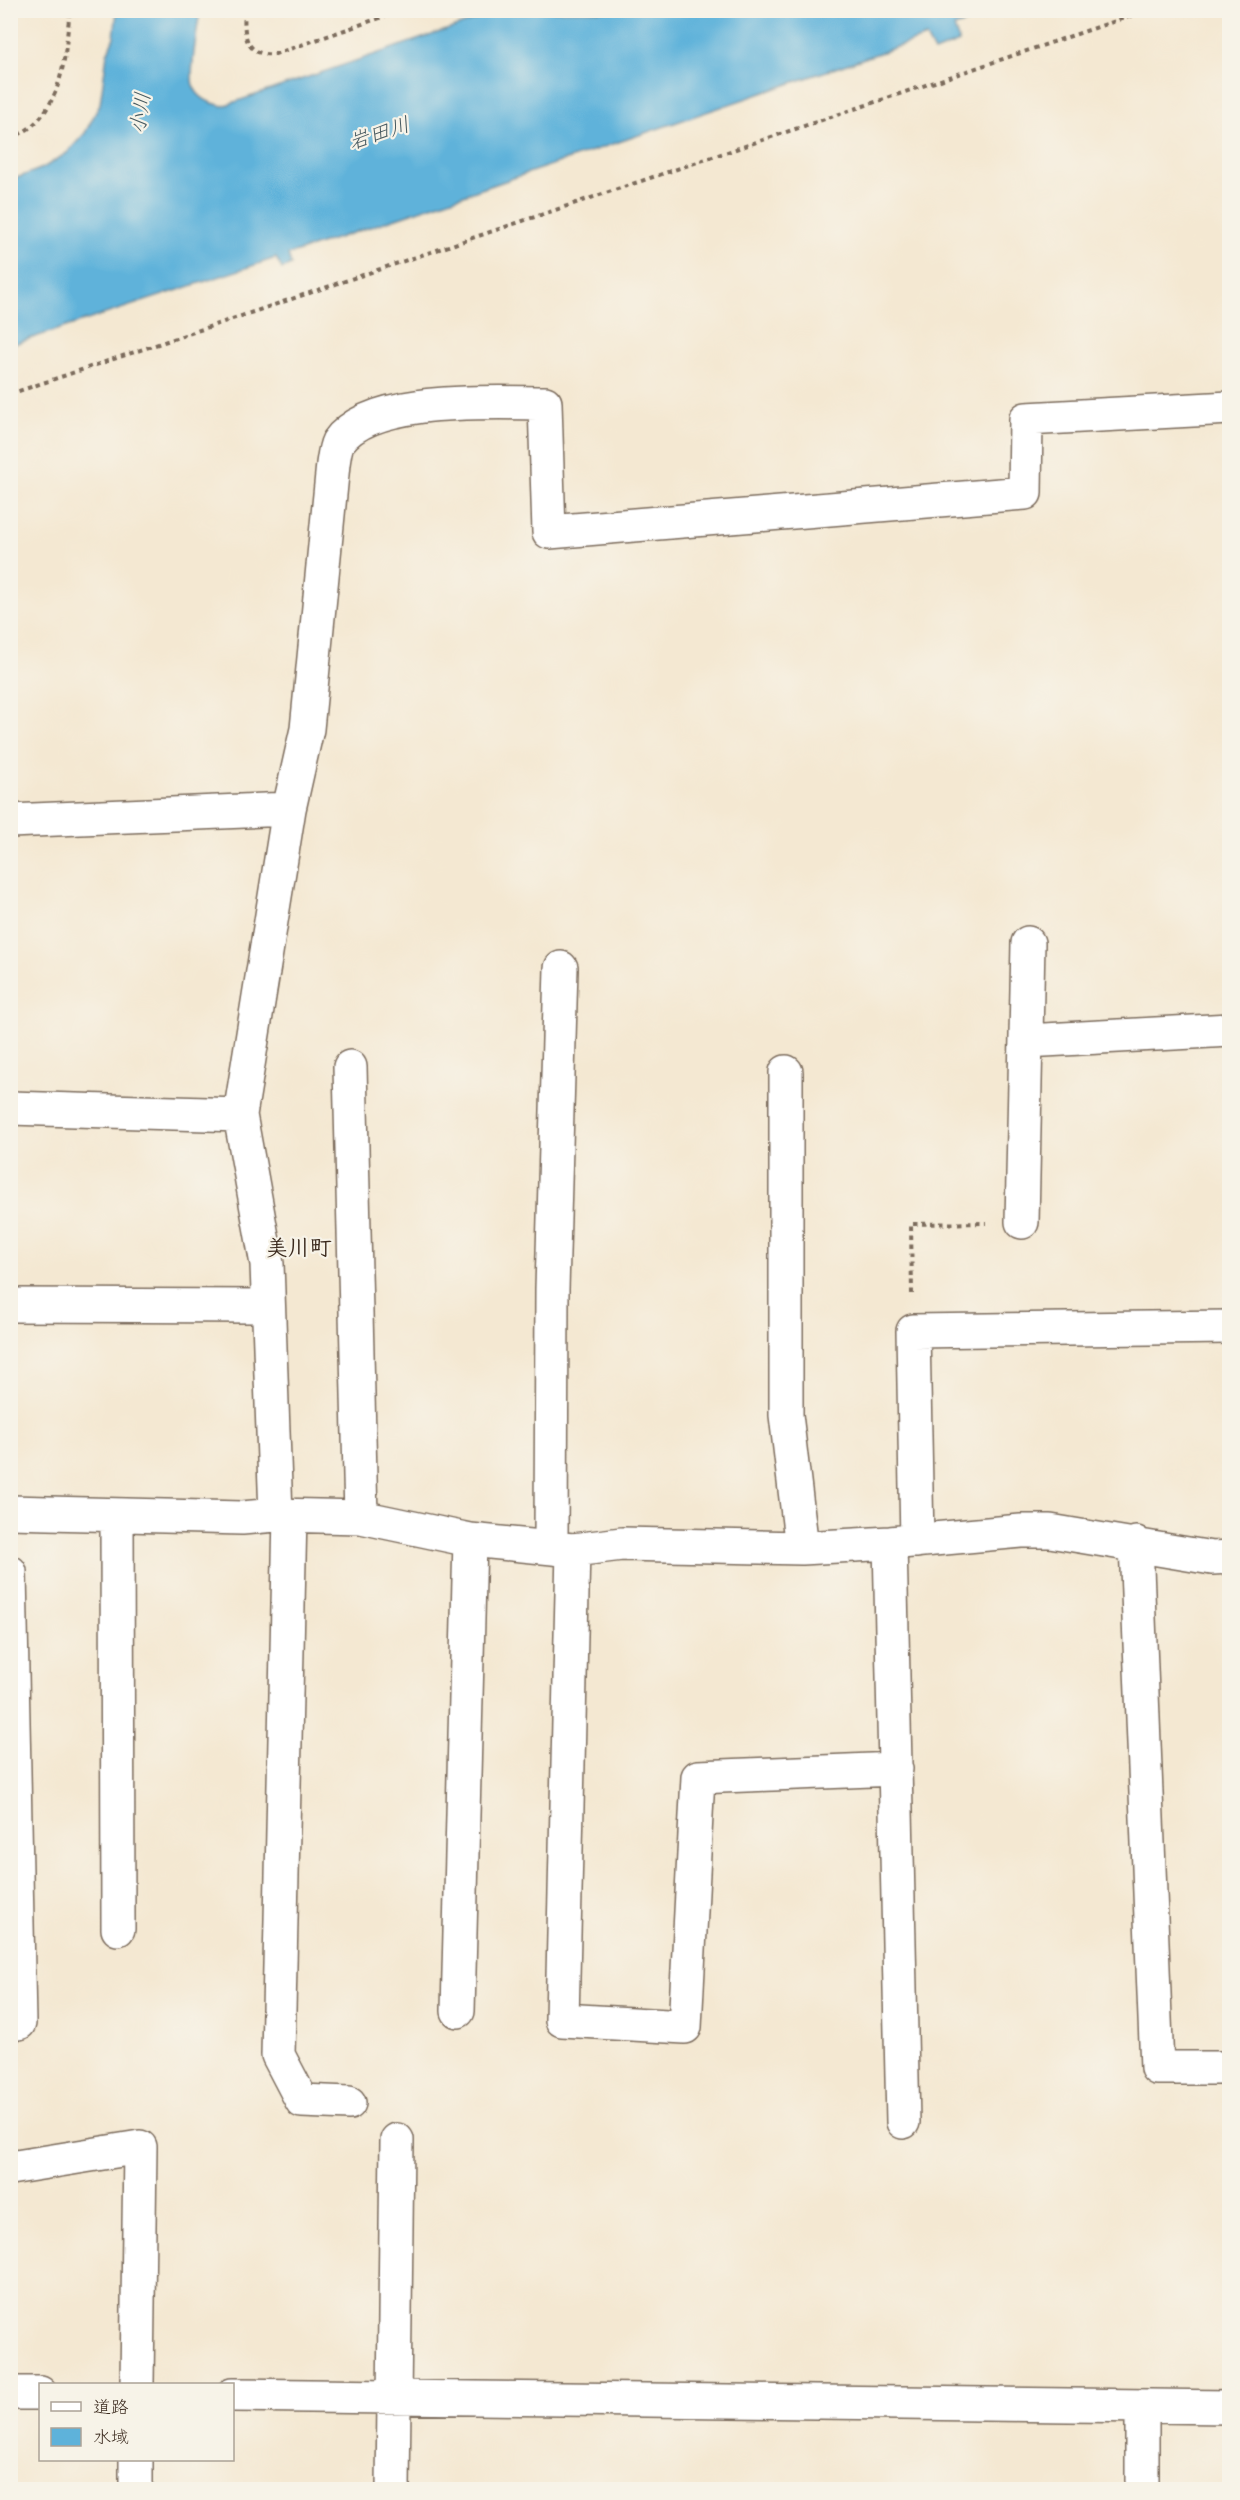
<svg xmlns="http://www.w3.org/2000/svg" width="1240" height="2500" viewBox="0 0 1240 2500" font-family="Mali,'Klee One',sans-serif">
	<rect width="100%" height="100%" fill="#f7f3e8"/>
	<filter id="ink" filterUnits="userSpaceOnUse"><feTurbulence type="fractalNoise" baseFrequency=".0167" numOctaves="2"/><feDisplacementMap in="SourceGraphic" scale="12" xChannelSelector="R" yChannelSelector="G"/><feConvolveMatrix kernelMatrix="1 2 1 2 8 2 1 2 1" color-interpolation-filters="sRGB"/></filter>
	<filter id="wash" filterUnits="userSpaceOnUse"><feTurbulence type="fractalNoise" baseFrequency=".008" numOctaves="4" result="noise"/><feDisplacementMap in="SourceGraphic" scale="24" xChannelSelector="R" yChannelSelector="G"/><feGaussianBlur stdDeviation="1.35" result="paint"/><feColorMatrix in="noise" values="0 0 0 0 0 0 0 0 0 0 0 0 0 0 0 0 0 1.4 0 .05"/><feComposite in="paint" operator="in"/></filter>
	<g filter="url(#wash)">
		<rect width="100%" height="100%" fill="#f4e8d2"/>
		<path fill="#5eb2da" stroke="#4c6e7c" stroke-width="1.5" d="M117,11H200C198,24 189,76 193,85C198,99 210,103 223,106L502,11H1004L954,27L959,42L934,52L926,37L288,255L291,265L282,269L276,258L11,345V180L43,168L67,153L85,133L100,104L107,54L114,37Z"/>
	</g>
	<g filter="url(#ink)">
		<g fill="none" stroke-linecap="round" stroke-linejoin="round">
			<g stroke="#7c6c5d" stroke-width="36">
				<path id="minor" d="M10,821L289,809
					M1026,1041L1230,1030
					M350,1067L361,1517
					M786,1072V1415L802,1548
					M10,1108L240,1115
					M1022,1222L1028,943
					M10,1305L268,1306
					M10,1512L242,1518L276,1515L361,1517L470,1540L573,1550L622,1544L802,1548L890,1543L1021,1531H1050L1212,1558L1230,1557
					M117,1515L118,1929
					M276,1515L267,1264L240,1115L289,809L307,729L333,464C334,457 335,448 338,442C371,395 493,403 545,403L549,532L1025,493L1026,419L1230,408
					M290,1515L278,2055L302,2101L349,2103
					M917,1541L913,1331L1230,1327
					M890,1543L903,2122
					M1136,1543L1157,2068H1230
					M551,1546L552,1289L561,968
					M573,1550L562,2020L685,2027L698,1777L896,1769
					M10,1572L19,2023
					M458,2011L470,1540
					M10,2168L140,2147L137,2384
					M10,2393H40
					M232,2395L1230,2407
					M136,2490V2460
					M393,2490L397,2140
					M1142,2490V2406"/>
			</g>
			<path stroke="#7c6c5d" stroke-width="4" stroke-dasharray="4.5 4.5" stroke-linecap="butt" d="M245,10C243,34 245,57 275,54L403,10
				M10,139C18,135 28,130 34,124C65,95 65,50 70,10
				M10,394L1148,10
				M912,1294L911,1224L987,1223"/>
			<use href="#minor" stroke="#fff" stroke-width="33"/>
		</g>
	</g>
	<g text-anchor="middle" stroke-width="4.5" stroke-linejoin="round" paint-order="stroke">
		<g font-size="21" font-style="italic" fill="#475a60" stroke="#f7f3e8">
			<text transform="translate(140 113) rotate(-82)" y="7">小川</text>
			<text transform="translate(379 133) rotate(-18)" y="7">岩田川</text>
		</g>
		<g font-size="22" font-weight="bold" fill="#3b2a1e" stroke="#f7f3e8">
			<text x="299" y="1255">美川町</text>
		</g>
	</g>
	<rect width="1240" height="2500" fill="none" stroke="#f7f3e8" stroke-width="36"/>
	<rect x="39" y="2383" width="195" height="78" fill="#f7f3e8" stroke="#aca397" stroke-width="1.5"/>
	<rect x="51" y="2402" width="30" height="9" fill="#ffffff" stroke="#aca397" stroke-width="1.5"/>
	<text x="93" y="2413" font-size="18" fill="#3b2a1e">道路</text>
	<rect x="51" y="2428" width="30" height="18" fill="#5eb2da" stroke="#aca397" stroke-width="1.5"/>
	<text x="93" y="2443" font-size="18" fill="#3b2a1e">水域</text>
</svg>
